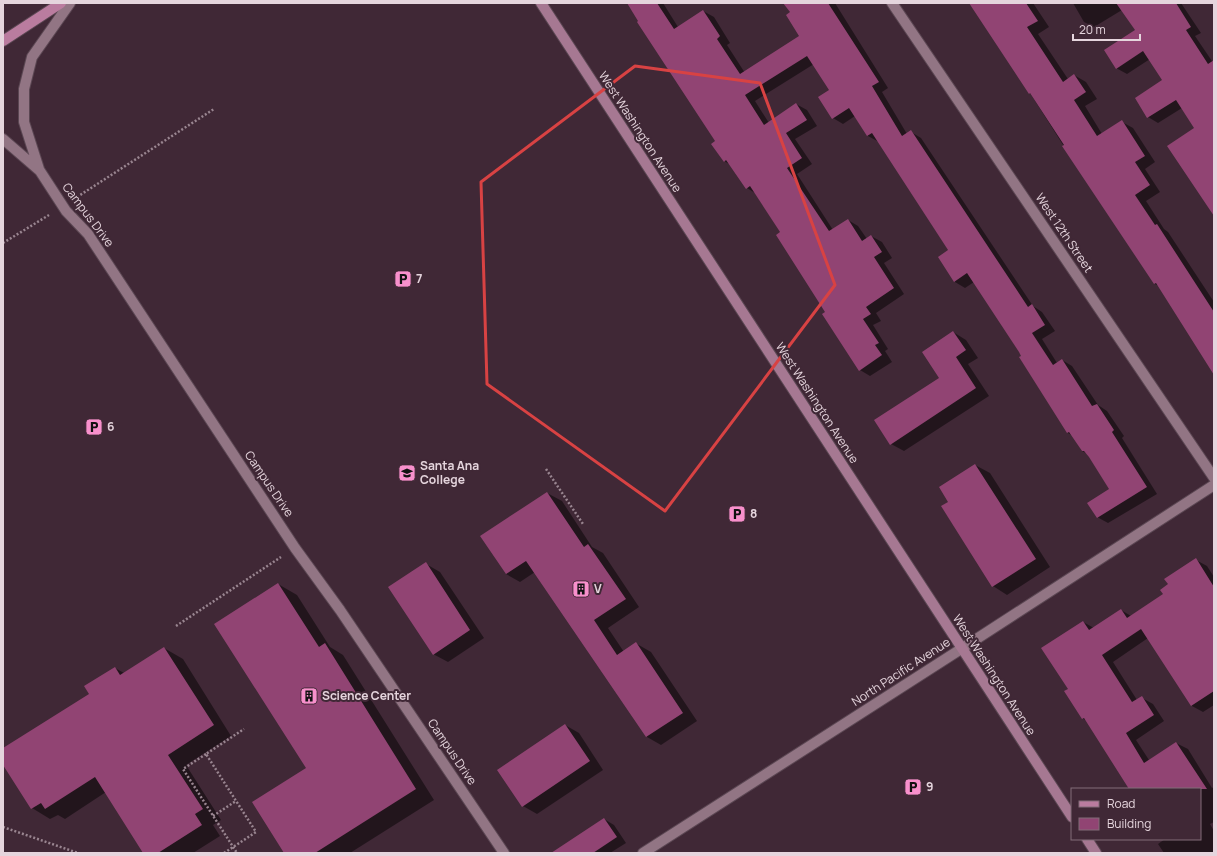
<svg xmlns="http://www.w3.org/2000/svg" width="1217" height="856" viewBox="0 0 1217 856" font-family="Manrope,sans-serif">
	<rect width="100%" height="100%" fill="#402836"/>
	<path fill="#0007" d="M628,3H663L678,27L703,11L714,17L730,43L727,45L745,73L801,36L791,13L784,3H835L888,88L882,92L907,134L911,132L921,138L1033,306L1042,312L1055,331L1042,339L1057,363L1062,360L1072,366L1098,405L1107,411L1124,436L1122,438L1157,494L1108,523L1097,517L1110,489L1088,454L1082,451L1073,436L1068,433L1020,358L1022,356L974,282L965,288L955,282L949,251L879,142L868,136L855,116L843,124L833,118L831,90L814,64L755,101L769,123L796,104L807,110L817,126L795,139L812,164L797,174L833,230L848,220L858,226L867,239L871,236L882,242L892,258L884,263L904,294L876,313L881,321L873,325L888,349L885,351L892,362L870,376L860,370L781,233L755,193L747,188L731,165L724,161L716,142Z
		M973,3H1033L1049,27L1038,34L1068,79L1074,75L1086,82L1097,99L1085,106L1102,134L1122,122L1133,128L1155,162L1145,169L1160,192L1146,201L1164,229L1168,232L1214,302V372L1159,286L1155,284L1077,167Z
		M1073,3H1181L1201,33L1195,36L1214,64V214L1195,128L1182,108L1158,123L1148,117L1164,80L1150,59L1127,74L1116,68L1136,31L1122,10L1094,27L1084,22Z
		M953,332L966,340L978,358L968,364L989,396L904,451L891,444L941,378Z
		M975,465L990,473L1050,567L1007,595L993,586L942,507L949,502Z
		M547,493L562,501L592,547L603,553L639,607L608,628L624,652L637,644L651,652L697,721L661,745L647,737L535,572L520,582L506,574Z
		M1196,560L1207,566L1214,577V705L1203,712L1192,706L1148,638L1113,662L1137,700L1142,698L1153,704L1164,721L1136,740L1149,760L1176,743L1188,749L1212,788L1214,787V822L1210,824L1214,831V851L1211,853H1164L1158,844L1165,839H1200V789H1130L1087,721L1082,718L1069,689L1083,622L1094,628L1121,610L1131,616L1164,595Z
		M426,564L440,572L484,638L448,662L433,654Z
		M278,584L297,595L330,647L343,655L434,800L350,853H285L307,768Z
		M164,648L183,659L231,736L186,765L221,820L213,825L220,836L193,853H145L106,792L65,819L58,815L50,819L32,808L3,763V750L91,694L115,668L124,673Z
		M565,725L579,733L603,770L537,814L523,806Z
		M604,819L614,825L626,843L610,853H558Z"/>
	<path fill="#914473" d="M627,3H657L674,29L703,10L720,36L717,39L740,74L799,36L786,15L790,12L783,3H828L879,82L872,86L902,136L911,130L1028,307L1032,304L1045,325L1032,333L1053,365L1062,359L1092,406L1097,404L1114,430L1112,432L1147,487L1097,518L1087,503L1109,489L1089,457L1084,451H1082L1069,432L1067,433L1019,357L1021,356L1019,352L967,273L954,282L938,257L948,250L872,133L867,136L849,108L832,119L818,97L829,90L807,56L745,95L764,125L796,103L807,120L786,133L802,158L787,168L829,231L848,219L862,241L871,235L882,252L874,257L894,288L866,307L871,314L863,319L879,343L875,345L882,355L859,371L822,314L825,312L776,235L780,232L750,186L746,189L726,160L724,162L711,144L715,141L637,22L638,21Z
		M969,3H1026L1038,21L1027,27L1063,82L1074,74L1086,92L1074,100L1097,136L1122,120L1145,156L1135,162L1150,185L1135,195L1155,225L1157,224L1214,312V375L1156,283L1154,284L1062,146L1064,145L1030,93L1029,94Z
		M1116,3H1176L1191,27L1186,30L1208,64L1214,60V216L1167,146L1194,128L1176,100L1147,118L1135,98L1162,80L1143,51L1116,69L1104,50L1135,30Z
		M953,331L966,350L956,357L976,388L890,445L874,420L939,378L922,352Z
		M975,464L1036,559L992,587L941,506L948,502L939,487Z
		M547,492L584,547L588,544L626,599L594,620L617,655L636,642L683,713L646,737L526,561L506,574L480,536Z
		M1196,558L1214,587V691L1191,706L1141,629L1102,655L1132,702L1142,696L1154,715L1126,733L1144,763L1176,742L1207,789H1129L1084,718L1082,719L1064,691L1068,689L1041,648L1083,621L1089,630L1121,609L1127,618L1163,594L1160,590L1168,584L1164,579Z
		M426,562L470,630L433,655L388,587Z
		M278,583L319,647L325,643L416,789L315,853H284L252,802L306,768L214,624Z
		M164,647L214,725L168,755L203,809L195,814L202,825L158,853H143L95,777L45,809L41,803L31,809L3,765V748L89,694L84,686L115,667L120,675Z
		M565,724L590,761L522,807L497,770Z
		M604,818L617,837L593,853H551Z"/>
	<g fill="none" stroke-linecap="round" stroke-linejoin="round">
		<g stroke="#5b4753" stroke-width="12">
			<path id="lane" d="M3,139L40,171L66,211L88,234L295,548L340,610L504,853
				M39,169L24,122V89L32,57L70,3
				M643,853L961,649"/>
		</g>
		<g stroke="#5b4753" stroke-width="12">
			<path id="street" d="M892,3L1214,478
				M961,649L1214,485"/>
		</g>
		<g stroke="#5b4753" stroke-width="12">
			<path id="secondary" d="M541,3L1072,817
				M1087,839L1096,853"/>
		</g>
		<g stroke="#5b4753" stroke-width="12">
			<path id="primary" d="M3,41L61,3"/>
		</g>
		<path stroke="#998590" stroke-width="2.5" stroke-dasharray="2 2" stroke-linecap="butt" d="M77,197L214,109
			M3,243L49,215
			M546,469L583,524
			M176,626L281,557
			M206,754L183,769L237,853
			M213,816L236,801
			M3,827L78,853
			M224,853L256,832L206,754L244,729"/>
		<use href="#lane" stroke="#927584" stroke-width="10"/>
		<use href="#street" stroke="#927584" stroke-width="10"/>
		<use href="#secondary" stroke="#a67892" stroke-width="10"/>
		<use href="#primary" stroke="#ba7c9f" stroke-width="10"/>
	</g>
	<path fill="none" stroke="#d84243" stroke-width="3" stroke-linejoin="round" d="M635,66L760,83L835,285L665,511L487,384L481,182Z"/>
	<defs>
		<g id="parking-square" transform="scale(0.9)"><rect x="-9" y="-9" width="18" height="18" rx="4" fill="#f890cc" stroke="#402836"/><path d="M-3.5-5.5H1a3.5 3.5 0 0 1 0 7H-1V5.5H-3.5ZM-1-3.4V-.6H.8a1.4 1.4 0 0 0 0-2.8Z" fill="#111"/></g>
		<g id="university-square" transform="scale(0.9)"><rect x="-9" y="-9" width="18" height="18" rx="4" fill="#f890cc" stroke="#402836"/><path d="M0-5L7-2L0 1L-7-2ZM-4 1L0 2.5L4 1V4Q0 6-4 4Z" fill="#111"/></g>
		<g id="building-square" transform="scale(0.9)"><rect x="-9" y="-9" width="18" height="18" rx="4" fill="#f890cc" stroke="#402836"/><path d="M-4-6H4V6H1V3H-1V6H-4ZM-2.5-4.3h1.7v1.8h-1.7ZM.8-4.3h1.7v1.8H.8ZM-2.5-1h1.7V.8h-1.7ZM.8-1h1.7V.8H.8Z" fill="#111"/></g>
	</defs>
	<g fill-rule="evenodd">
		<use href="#parking-square" x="403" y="279"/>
		<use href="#parking-square" x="94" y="427"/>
		<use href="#university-square" x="407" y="473"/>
		<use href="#parking-square" x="737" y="514"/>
		<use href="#building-square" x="581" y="589"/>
		<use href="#building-square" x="309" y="696"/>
		<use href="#parking-square" x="913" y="787"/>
	</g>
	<g text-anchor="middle" stroke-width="4" stroke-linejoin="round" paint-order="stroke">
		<g font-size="12" fill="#e5d5dd" stroke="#402836">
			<text transform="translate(640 132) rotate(57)" y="4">West Washington Avenue</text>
			<text transform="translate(88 215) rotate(53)" y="4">Campus Drive</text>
			<text transform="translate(1064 233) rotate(56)" y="4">West 12th Street</text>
			<text transform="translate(817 403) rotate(57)" y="4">West Washington Avenue</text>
			<text transform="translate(269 484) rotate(56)" y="4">Campus Drive</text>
			<text transform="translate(901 672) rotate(-33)" y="4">North Pacific Avenue</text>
			<text transform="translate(994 675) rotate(57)" y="4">West Washington Avenue</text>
			<text transform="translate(452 752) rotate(56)" y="4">Campus Drive</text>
		</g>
		<g font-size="12" font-weight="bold" fill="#e5d5dd" stroke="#402836" text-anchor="start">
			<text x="416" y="283">7</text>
			<text x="107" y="431">6</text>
			<text x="420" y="470">Santa Ana<tspan x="420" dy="14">College</tspan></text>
			<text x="750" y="518">8</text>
			<text x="594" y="593">V</text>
			<text x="322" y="700">Science Center</text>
			<text x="926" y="791">9</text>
		</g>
	</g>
	<rect width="1217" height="856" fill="none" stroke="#e5d5dd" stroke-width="8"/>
	<rect x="1071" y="788" width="130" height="52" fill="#402836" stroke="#826d79"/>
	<rect x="1079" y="801" width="20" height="6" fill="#ba7c9f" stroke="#826d79"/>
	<text x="1107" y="808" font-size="12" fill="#e5d5dd">Road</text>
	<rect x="1079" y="818" width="20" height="12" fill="#914473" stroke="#826d79"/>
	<text x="1107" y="828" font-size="12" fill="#e5d5dd">Building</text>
	<path d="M1073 34v6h67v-6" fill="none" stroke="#e5d5dd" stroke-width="2"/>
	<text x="1079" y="34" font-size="12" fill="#e5d5dd" stroke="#402836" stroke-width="3" paint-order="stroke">20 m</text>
</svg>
